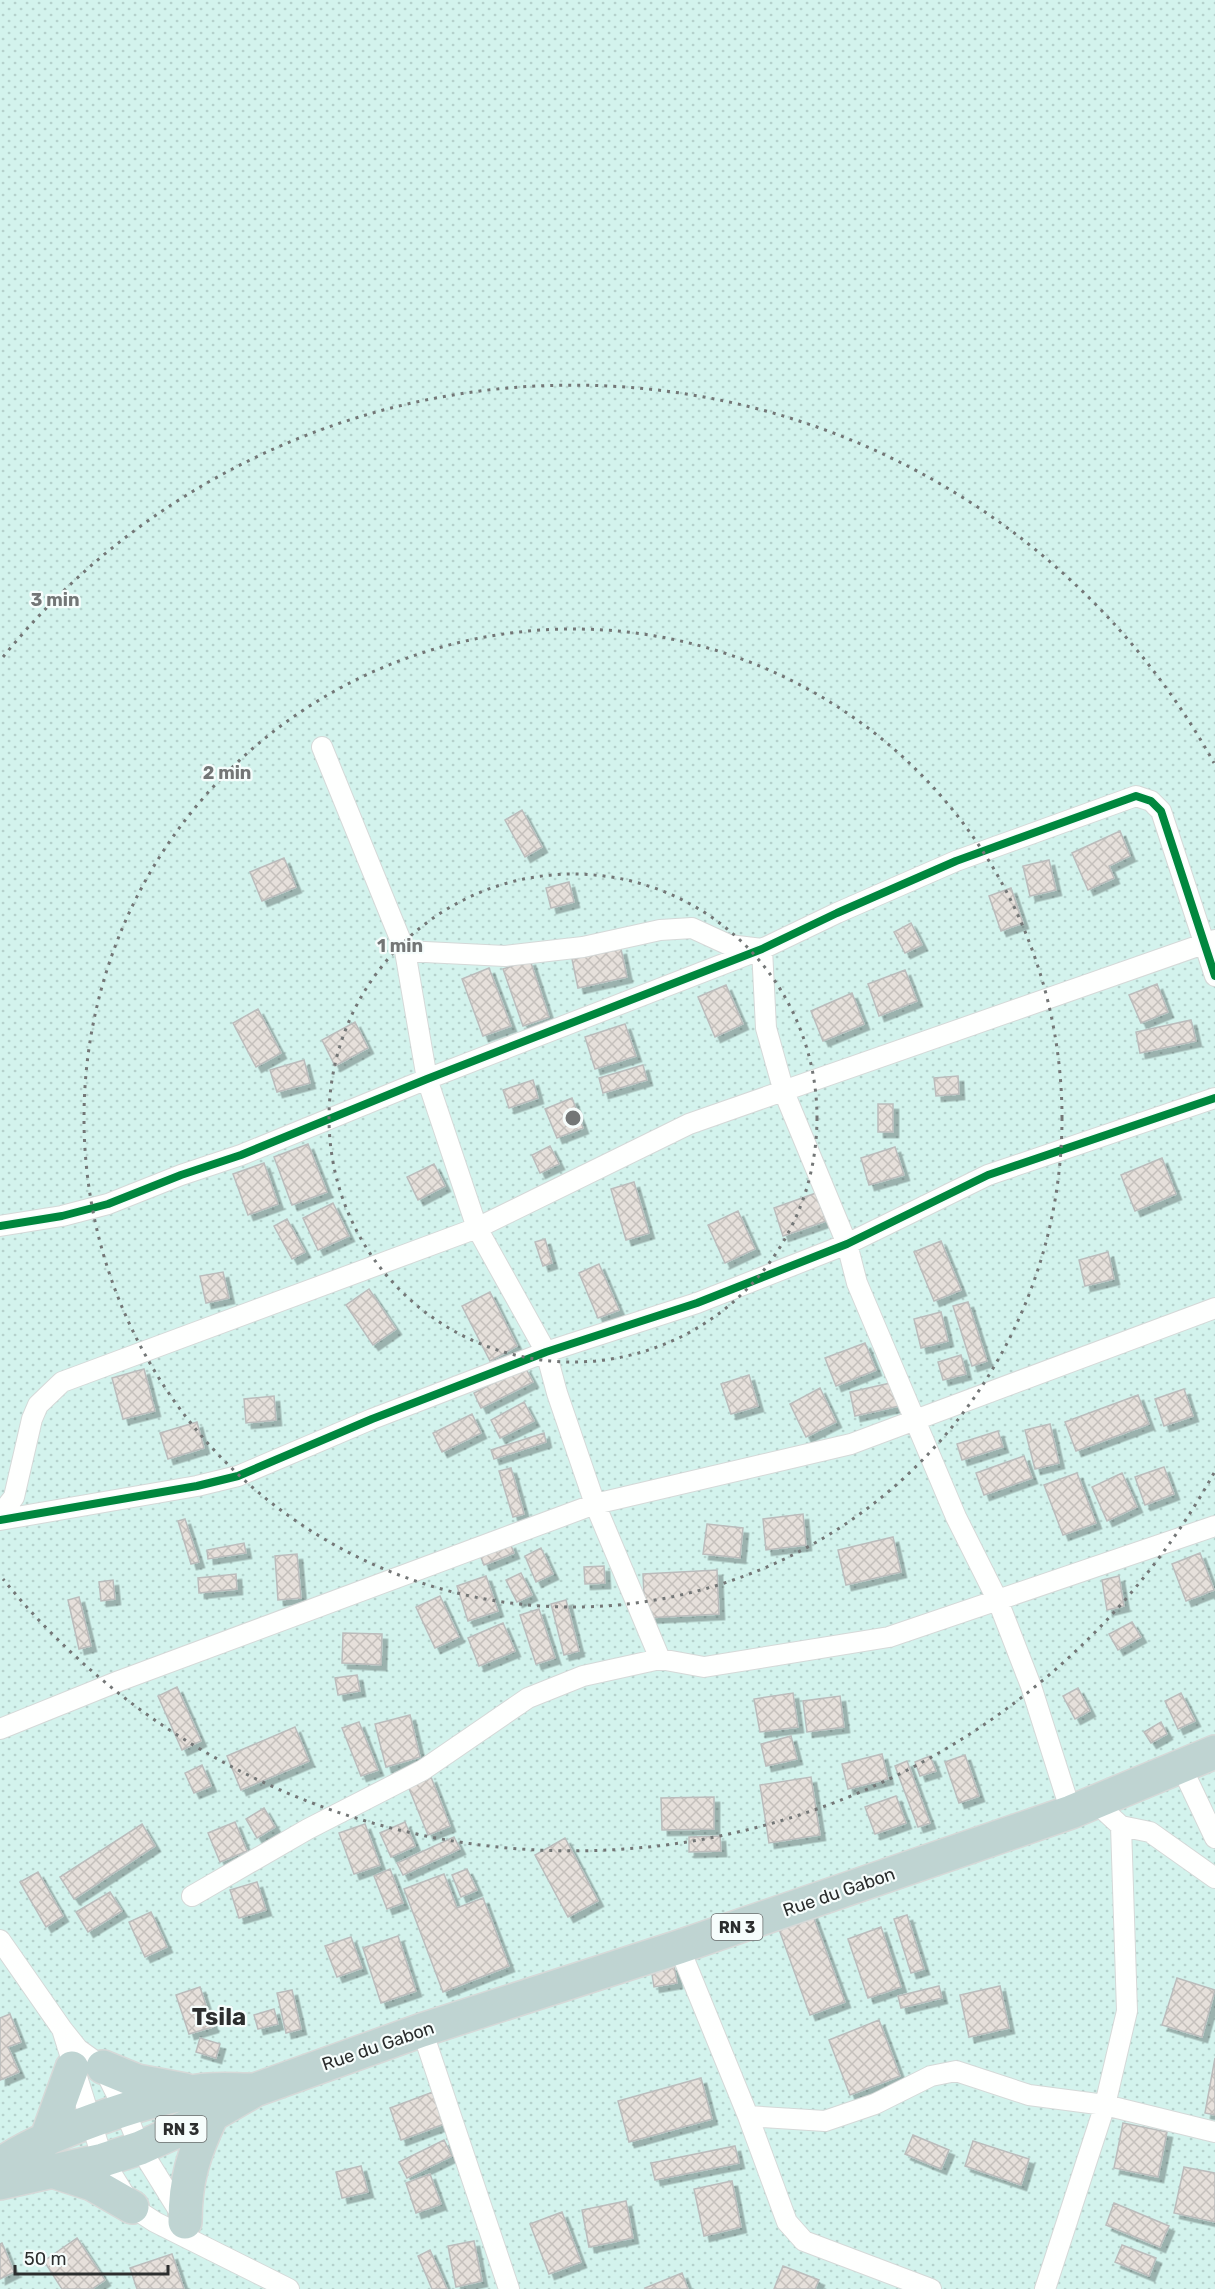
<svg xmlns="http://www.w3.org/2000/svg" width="1215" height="2289" viewBox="0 0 1215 2289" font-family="Rubik,sans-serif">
	<defs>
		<pattern id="grass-dots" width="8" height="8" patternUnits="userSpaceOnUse" patternTransform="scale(1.5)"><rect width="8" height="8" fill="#d3f3ed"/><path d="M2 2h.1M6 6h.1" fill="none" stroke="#b5d1cc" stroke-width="1.8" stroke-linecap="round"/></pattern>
		<pattern id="building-cross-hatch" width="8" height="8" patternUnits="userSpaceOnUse" patternTransform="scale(1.5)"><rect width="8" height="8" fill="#e6e0db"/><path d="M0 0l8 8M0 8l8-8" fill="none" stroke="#c5c0bc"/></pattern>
		<filter id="shadow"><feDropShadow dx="5.5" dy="5.5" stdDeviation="0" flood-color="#0004"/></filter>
	</defs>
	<rect width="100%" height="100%" fill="#f7fcfb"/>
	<path fill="url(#grass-dots)" d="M0,0H1215V2289H0Z"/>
	<path fill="url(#building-cross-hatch)" stroke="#bbbcbc" stroke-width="1.5" filter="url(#shadow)" d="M522,810L542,847L525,857L505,820Z
		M1120,831L1130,856L1109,866L1114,878L1088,890L1072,853Z
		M284,858L296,887L262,901L250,872Z
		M1049,860L1056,890L1030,896L1023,866Z
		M569,882L574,902L551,908L546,888Z
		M1011,888L1023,923L1001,931L989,896Z
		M911,923L922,945L905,953L894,932Z
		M621,949L627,977L578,988L572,959Z
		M530,960L549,1017L523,1026L503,969Z
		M489,968L511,1026L483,1036L462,979Z
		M905,970L917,1001L879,1016L868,984Z
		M1157,984L1168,1012L1141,1023L1129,995Z
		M726,985L743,1024L715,1037L698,997Z
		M852,993L864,1024L823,1041L811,1011Z
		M258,1009L281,1053L256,1067L233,1023Z
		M1191,1020L1196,1041L1140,1053L1136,1032Z
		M355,1022L368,1048L335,1066L322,1040Z
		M625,1024L636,1056L595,1069L585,1037Z
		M304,1060L310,1083L277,1092L270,1070Z
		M643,1065L647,1080L603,1093L599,1078Z
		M958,1076L959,1094L936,1096L934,1078Z
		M533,1080L538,1098L509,1108L503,1090Z
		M572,1098L583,1128L557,1138L545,1109Z
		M878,1104H893V1132H878Z
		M308,1144L327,1192L292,1205L274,1157Z
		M550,1146L559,1164L540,1173L532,1155Z
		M895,1147L904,1175L869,1185L861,1158Z
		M1162,1158L1176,1194L1135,1211L1121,1175Z
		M264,1163L278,1204L248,1215L233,1174Z
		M434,1164L445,1186L418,1200L407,1177Z
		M634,1182L649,1233L626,1240L611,1189Z
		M816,1193L826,1221L783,1236L774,1208Z
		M333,1203L349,1236L318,1250L303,1218Z
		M738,1211L755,1249L725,1263L708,1225Z
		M287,1219L305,1252L292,1259L274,1226Z
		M545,1239L552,1263L543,1266L535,1242Z
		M941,1241L961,1290L934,1301L914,1252Z
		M1108,1252L1114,1279L1085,1286L1079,1260Z
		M599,1264L619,1310L598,1318L579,1273Z
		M223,1272L229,1298L206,1303L200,1276Z
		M369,1289L396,1329L373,1345L346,1305Z
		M490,1292L517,1346L490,1361L462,1306Z
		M968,1302L987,1361L972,1366L953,1306Z
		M941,1312L948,1341L921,1348L914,1319Z
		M865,1343L876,1370L836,1386L825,1358Z
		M961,1355L966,1374L943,1380L938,1362Z
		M525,1367L533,1382L481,1408L474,1393Z
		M144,1369L155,1411L123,1419L112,1378Z
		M749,1375L758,1406L731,1414L721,1384Z
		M895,1382L899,1406L855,1416L850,1392Z
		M820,1388L836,1422L806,1437L790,1404Z
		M1184,1389L1193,1416L1164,1426L1155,1399Z
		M1138,1395L1149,1424L1076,1451L1065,1422Z
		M274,1396L276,1420L246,1423L244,1399Z
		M524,1402L534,1421L500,1438L491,1420Z
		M472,1414L481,1433L442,1452L433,1433Z
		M197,1422L204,1448L168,1459L160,1433Z
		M1050,1424L1059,1463L1035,1469L1025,1430Z
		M998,1431L1003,1447L962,1460L957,1444Z
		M544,1433L546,1442L494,1459L491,1450Z
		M1024,1456L1032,1478L984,1495L976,1473Z
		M1164,1467L1174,1494L1145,1505L1135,1477Z
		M511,1468L524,1514L513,1517L499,1471Z
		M1077,1473L1096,1523L1063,1535L1044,1485Z
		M1122,1473L1137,1507L1107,1521L1092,1487Z
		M803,1514L806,1545L766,1550L763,1519Z
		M185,1519L199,1562L191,1564L178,1521Z
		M707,1524L743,1528L740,1558L703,1554Z
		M893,1537L901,1572L846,1585L838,1550Z
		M244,1543L246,1553L208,1559L207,1550Z
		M510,1543L514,1553L484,1565L480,1555Z
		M541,1548L553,1574L536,1582L525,1556Z
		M1200,1553L1214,1590L1186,1601L1172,1564Z
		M297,1554L301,1598L278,1600L275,1556Z
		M604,1566L605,1583L585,1584L584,1567Z
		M717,1570L719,1614L645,1618L643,1574Z
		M521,1573L532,1595L517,1602L506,1580Z
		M236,1574L237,1589L199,1593L198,1578Z
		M486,1576L498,1611L468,1621L457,1586Z
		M1119,1576L1124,1606L1107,1610L1102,1580Z
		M113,1580L115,1599L101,1601L99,1582Z
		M440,1596L459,1637L435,1648L416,1607Z
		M79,1597L91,1646L79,1649L68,1600Z
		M566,1600L579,1651L564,1655L551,1604Z
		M539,1609L555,1658L536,1664L520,1615Z
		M1132,1622L1141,1637L1118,1650L1109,1634Z
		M503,1623L515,1651L479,1666L468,1638Z
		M343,1633L382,1634L381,1665L342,1663Z
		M357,1675L360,1691L338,1695L335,1678Z
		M177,1687L201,1741L182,1750L158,1696Z
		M1078,1688L1090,1711L1075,1719L1063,1696Z
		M793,1693L798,1727L760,1732L754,1699Z
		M1181,1693L1195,1721L1178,1729L1165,1701Z
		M840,1696L844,1727L807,1732L803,1701Z
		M410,1715L420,1757L386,1767L375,1724Z
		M359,1722L378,1770L361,1776L342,1728Z
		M1161,1722L1167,1734L1151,1743L1144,1732Z
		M295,1727L309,1761L241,1790L227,1756Z
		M791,1736L797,1759L766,1766L761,1744Z
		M882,1754L888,1779L848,1789L842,1764Z
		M965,1755L979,1796L959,1803L945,1762Z
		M930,1756L936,1771L920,1776L915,1762Z
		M907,1761L930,1823L918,1827L895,1766Z
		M202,1765L211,1786L194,1793L185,1773Z
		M431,1777L450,1826L428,1835L408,1786Z
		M811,1777L820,1835L769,1843L760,1785Z
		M896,1796L906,1823L875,1834L865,1807Z
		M714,1797V1829L662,1830L661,1798Z
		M264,1808L275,1827L257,1838L246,1819Z
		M235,1822L247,1851L220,1862L208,1833Z
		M405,1822L415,1846L391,1857L380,1833Z
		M142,1824L155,1846L74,1899L60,1877Z
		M365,1824L380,1865L354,1874L339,1833Z
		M720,1836L721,1851L689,1852V1837Z
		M454,1837L460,1849L403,1875L397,1863Z
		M565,1838L598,1901L568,1917L535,1855Z
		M390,1869L403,1903L387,1909L374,1876Z
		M467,1869L477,1890L461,1897L452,1875Z
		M38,1872L63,1916L46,1927L20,1882Z
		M444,1874L457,1908L483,1898L509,1966L443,1992L404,1889Z
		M257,1882L266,1910L239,1918L230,1890Z
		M110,1892L122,1911L88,1932L76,1912Z
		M810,1908L845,2002L810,2015L776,1921Z
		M151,1912L167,1947L145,1957L129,1922Z
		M907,1915L924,1969L911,1973L894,1919Z
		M881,1927L901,1987L868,1998L848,1939Z
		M398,1936L416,1991L381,2003L363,1948Z
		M351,1937L362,1968L337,1977L325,1946Z
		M674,1965L677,1983L654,1987L651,1968Z
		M1177,1978L1215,1990L1202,2037L1162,2025Z
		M939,1986L942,1998L901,2008L898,1996Z
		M1000,1986L1009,2028L969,2037L960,1995Z
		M200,1987L213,2027L189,2034L176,1995Z
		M292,1990L301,2029L286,2033L277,1993Z
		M274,2009L278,2024L258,2029L254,2015Z
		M10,2014L21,2042L8,2047L19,2072L0,2080V2018Z
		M879,2020L900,2076L850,2095L829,2040Z
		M200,2038L220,2044L216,2058L196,2052Z
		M1215,2058V2115L1205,2113Z
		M701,2078L712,2119L629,2142L618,2101Z
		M433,2092L444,2124L401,2140L390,2108Z
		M1123,2123L1167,2132L1158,2177L1114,2168Z
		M913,2135L949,2150L941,2169L905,2154Z
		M444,2140L452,2156L407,2178L399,2162Z
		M973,2141L1029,2159L1021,2185L965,2166Z
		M735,2146L739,2163L655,2180L651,2163Z
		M361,2166L368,2192L342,2198L336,2172Z
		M1184,2167L1215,2173V2222L1174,2213Z
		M430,2174L441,2204L416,2213L406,2183Z
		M732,2181L741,2227L704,2236L694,2189Z
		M626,2201L633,2238L589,2247L582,2210Z
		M1114,2203L1169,2226L1160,2247L1106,2225Z
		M562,2212L581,2262L549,2274L530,2224Z
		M77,2238L105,2280L92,2289H62L44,2261Z
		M474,2241L482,2281L456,2287L448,2246Z
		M2,2243L14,2272L0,2279V2244Z
		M1122,2245L1156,2258L1149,2276L1115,2262Z
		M430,2250L447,2289H432L418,2256Z
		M172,2254L184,2289H137L130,2268Z
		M783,2266L819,2280L815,2289H774Z
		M682,2273L688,2289H646L645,2288Z"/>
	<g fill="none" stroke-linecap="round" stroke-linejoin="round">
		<g stroke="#d5d9d8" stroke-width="22">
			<path id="street" d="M322,747L405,951L427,1079L477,1228L546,1352L557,1393L595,1504L660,1659
				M405,951L505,956L583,947L660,930L692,928L729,945L762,949L766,1028L784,1092L847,1244L857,1283L956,1517L998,1601L1031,1686L1071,1812
				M0,1226L62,1216L108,1204L181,1175L241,1155L427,1079L762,949L837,913L956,861L1136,796L1151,801L1161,811L1215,976
				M0,1515L14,1497L32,1419L38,1405L62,1382L477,1228L689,1124L1215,940
				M0,1520L197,1486L238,1476L372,1419L546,1352L697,1303L847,1244L988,1175L1215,1098
				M0,1729L119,1681L595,1504L851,1444L1215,1308
				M1181,1766L1215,1838
				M1095,1802L1121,1826L1150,1832L1215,1878
				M192,1896L308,1829L423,1770L528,1698L583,1676L660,1659L704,1667L889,1637L1215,1526
				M0,1940L62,2029L78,2049L103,2067L125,2111L140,2148L184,2219
				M679,1947L748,2116L825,2121L875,2104L931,2076L956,2071L1029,2095L1105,2105L1215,2132
				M62,2029L103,2160L132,2207L155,2222L289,2289
				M422,2030L509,2289
				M748,2116L787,2222L804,2241L931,2289
				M1045,2289L1105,2105L1127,2011L1121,1826"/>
		</g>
		<g stroke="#d6d9d8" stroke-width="36">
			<path id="highway" d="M103,2067L137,2081L185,2090
				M46,2140L72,2068
				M0,2165C42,2134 145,2100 198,2091C215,2088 235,2090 253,2090
				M55,2172L92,2184L132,2207
				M0,2183L103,2160L140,2148L212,2115L255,2090L422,2030L679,1947L1071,1812L1215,1752
				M185,2222C185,2179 194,2153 212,2115"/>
		</g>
		<use href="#street" stroke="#fefffe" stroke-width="20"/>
		<use href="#highway" stroke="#bfd4d2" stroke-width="33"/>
		<g stroke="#f6fdfc" stroke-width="11">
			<path id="cycleway" d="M0,1226L62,1216L108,1204L181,1175L241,1155L427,1079L762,949L837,913L956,861L1136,796L1151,801L1161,811L1215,976
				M0,1520L197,1486L238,1476L372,1419L546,1352L697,1303L847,1244L988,1175L1215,1098"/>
		</g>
		<use href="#cycleway" stroke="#00873e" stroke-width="8"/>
	</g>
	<g fill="none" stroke="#737676" stroke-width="3" stroke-dasharray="3 6">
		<circle cx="573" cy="1118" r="244"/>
		<circle cx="573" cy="1118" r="489"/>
		<path d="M1214 1473A733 733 0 0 1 3 1579M3 657A733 733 0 0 1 1214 763"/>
	</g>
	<g text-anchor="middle" stroke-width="4.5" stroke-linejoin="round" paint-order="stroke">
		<g fill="#f6fdfc" stroke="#696c6c" stroke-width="1.5">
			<rect x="711.5" y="1914" width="51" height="26" rx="4.5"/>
			<rect x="155.5" y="2116" width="51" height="26" rx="4.5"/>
		</g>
		<g font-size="16" font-weight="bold" fill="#2c2e2e">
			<text x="737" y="1933">RN 3</text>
			<text x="181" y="2135">RN 3</text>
		</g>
		<g font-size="18" fill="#2c2e2e" stroke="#f6fdfc">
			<text transform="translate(839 1892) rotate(-19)" y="6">Rue du Gabon</text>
			<text transform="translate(378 2046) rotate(-19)" y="6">Rue du Gabon</text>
		</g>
		<g font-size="24" font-weight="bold" fill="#2c2e2e" stroke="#f6fdfc">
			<text x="219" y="2025">Tsila</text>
		</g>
	</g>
	<circle cx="573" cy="1118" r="9" fill="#737676" stroke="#f6fdfc" stroke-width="3"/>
	<g font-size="18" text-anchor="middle" font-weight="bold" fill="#737676" stroke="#f6fdfc" stroke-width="4.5" stroke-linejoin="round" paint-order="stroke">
		<text x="55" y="606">3 min</text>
		<text x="227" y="779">2 min</text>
		<text x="400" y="952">1 min</text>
	</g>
	<path d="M15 2265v9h153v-9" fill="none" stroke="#2c2e2e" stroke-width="3"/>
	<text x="24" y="2265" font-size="18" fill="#2c2e2e" stroke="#f6fdfc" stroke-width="4.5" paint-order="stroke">50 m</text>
</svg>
